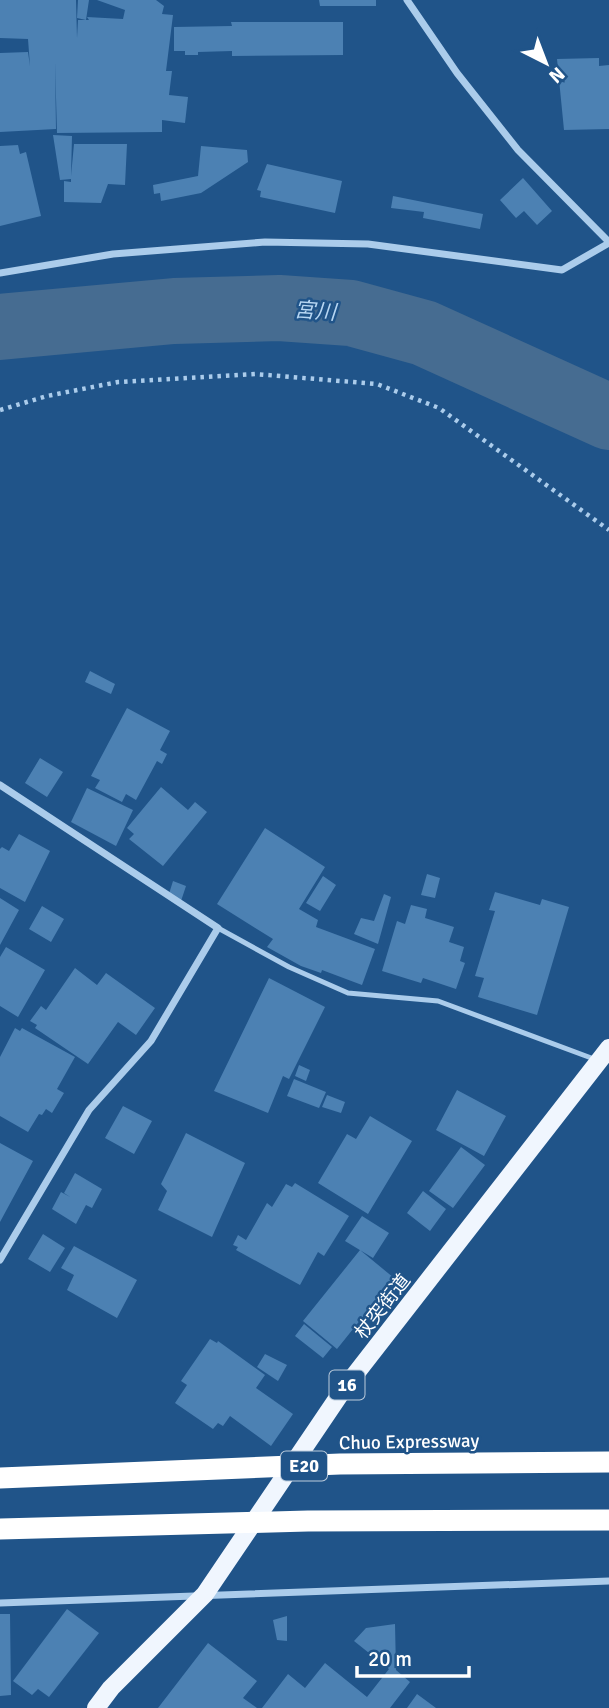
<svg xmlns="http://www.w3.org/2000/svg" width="609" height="1708" viewBox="0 0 609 1708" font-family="Signika,'Noto Sans JP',sans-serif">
	<rect width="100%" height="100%" fill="#205489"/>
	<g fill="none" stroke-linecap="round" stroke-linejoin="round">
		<path stroke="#466c91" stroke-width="66" d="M0,327L174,311L279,308L351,313L424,333L609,417"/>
	</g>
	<path fill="#4c81b3" d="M0,0H76L77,38L78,20H89L87,17L123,19L125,10L97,0H156L164,6L162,14L173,15L166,71H172L169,95L188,97L185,123L162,120V132L57,133L55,62L56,129L0,132V53L28,52L30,66L28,39L0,38Z
		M78,0H89L86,20L77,18Z
		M319,0H376V6H320Z
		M231,22H343V55L232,56V51L198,52V55H185V51H174V27L232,26Z
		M599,58V66L609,65V129L564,130L557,59Z
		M53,135L72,136L71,176L74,144H127L125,185L108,184L101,203L64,202V181L71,182V179L60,180Z
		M18,145L20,154L26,152L41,216L0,226V146Z
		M201,146L247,150L248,162L201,193L161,201L160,193L154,194L153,185L198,176Z
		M267,164L342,181L335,213L260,197L261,191L257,190Z
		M523,178L552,211L537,225L524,211L516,218L500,200Z
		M393,196L483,214L480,229L423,218L424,212L391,208Z
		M90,671L115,684L111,694L85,682Z
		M127,708L170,731L160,750L167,754L162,764L157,761L136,800L126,794L122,802L95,788L100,780L91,776Z
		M40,758L63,772L47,797L25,783Z
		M161,787L188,810L195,802L207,812L163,866L129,839L134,834L127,828Z
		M87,788L133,810L116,846L71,822Z
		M265,828L325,867L299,909L318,920L316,927L375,949L362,985L322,970L321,973L301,966L267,947L273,939L217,904Z
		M19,834L50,851L25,902L0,888V849L2,847L9,851Z
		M427,874L440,878L435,898L421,895Z
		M323,876L336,885L320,911L306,903Z
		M173,881L186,886L181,901L168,897Z
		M495,892L540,905L542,899L569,907L537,1015L478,997L484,978L475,976L495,911L489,910Z
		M384,894L391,897L378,944L354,934L361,918L374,921Z
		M0,898L19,910L0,945Z
		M411,905L427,909L425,918L454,927L449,942L464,947L460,961L465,963L456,989L423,978L421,983L382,971L397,921L405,924Z
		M42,906L64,919L51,942L29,929Z
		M6,947L45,970L18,1017L0,1006V957Z
		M75,968L97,985L106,973L155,1008L136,1035L118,1022L88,1064L35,1028L37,1025L30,1021L41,1006L46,1010Z
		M269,978L325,1007L289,1079L283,1076L268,1113L214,1091Z
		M15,1028L20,1031L22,1028L75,1057L57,1089L64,1093L52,1113L46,1109L42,1115L39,1114L28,1132L0,1116V1057Z
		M299,1065L310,1070L306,1081L295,1076Z
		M294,1079L326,1092L319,1108L287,1096Z
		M457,1090L506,1116L484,1156L436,1130Z
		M327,1095L345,1102L341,1113L322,1107Z
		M123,1106L152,1121L134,1154L105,1138Z
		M370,1116L412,1141L368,1214L318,1183L347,1134L356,1139Z
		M186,1133L245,1163L212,1237L158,1210L167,1191L161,1184Z
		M0,1143L33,1161L0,1222Z
		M461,1147L485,1165L453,1208L429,1191Z
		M75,1173L102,1189L92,1208L86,1205L76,1224L52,1209L61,1192L70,1197L64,1193Z
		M295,1183L349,1216L324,1256L318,1252L300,1285L236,1250L238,1247L233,1245L238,1235L246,1240L267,1203L272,1207L286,1184L292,1187Z
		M423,1191L446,1209L430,1231L407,1213Z
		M362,1216L389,1233L373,1258L345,1241Z
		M43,1234L65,1248L50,1272L28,1259Z
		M74,1246L137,1280L117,1318L67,1290L74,1275L61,1268Z
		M360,1250L394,1278L337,1349L303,1321Z
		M304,1324L332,1347L323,1358L295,1336Z
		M210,1339L217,1343L218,1341L265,1375L256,1388L293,1414L271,1446L230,1416L223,1426L218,1423L213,1429L175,1403L187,1385L181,1381Z
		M265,1354L287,1365L278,1381L257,1367Z
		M67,1609L99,1633L49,1697L38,1689L32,1695L13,1681Z
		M0,1614H10L11,1695L0,1696Z
		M287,1616V1641L277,1640L273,1620Z
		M395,1624L396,1670L410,1682L390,1708H262L288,1674L305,1688L325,1663L367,1697L389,1669L354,1641L366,1628Z
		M208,1643L257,1681L243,1698L257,1708H158Z
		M417,1694L436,1708H407Z"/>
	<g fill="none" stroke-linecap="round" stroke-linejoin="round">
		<path stroke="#abcceb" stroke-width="4.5" stroke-dasharray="3.5 5" stroke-linecap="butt" d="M0,410L47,396L118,382L255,374L377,384L439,408L609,530"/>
		<path stroke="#abcceb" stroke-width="5" d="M218,928L289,967L348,993L438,1001L594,1059"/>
		<path stroke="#abcceb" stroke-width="7" d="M407,0L457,73L518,150L609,242
			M0,273L113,254L265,242L368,244L562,270L609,243
			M0,785L218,928L151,1041L89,1110L0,1260
			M0,1603L609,1581"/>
		<path stroke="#f0f6fe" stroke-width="18" d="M96,1708L111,1688L205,1594L343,1390L609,1048"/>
		<path stroke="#fff" stroke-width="21" d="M0,1478L340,1464L609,1462
			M0,1529L308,1521L609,1520"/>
	</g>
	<g text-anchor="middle" stroke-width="5" stroke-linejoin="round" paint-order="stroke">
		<g fill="#205489" stroke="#bcccdc" stroke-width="2">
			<rect x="329.5" y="1370.5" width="35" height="29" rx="5"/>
			<rect x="281" y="1451.5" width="46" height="29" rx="5"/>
		</g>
		<g font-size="18" font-weight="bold" fill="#fff">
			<text x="347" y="1391">16</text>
			<text x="304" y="1472">E20</text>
		</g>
		<g font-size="19" fill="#fff" stroke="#205489">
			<text transform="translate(382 1306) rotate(-52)" y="7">杖突街道</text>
			<text transform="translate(409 1441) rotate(-1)" y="7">Chuo Expressway</text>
		</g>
		<g font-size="21" font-style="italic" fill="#b7d6f2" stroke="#205489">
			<text transform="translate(315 311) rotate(4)" y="7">宮川</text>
		</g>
	</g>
	<g transform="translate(546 63) rotate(138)" stroke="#205489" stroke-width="5" paint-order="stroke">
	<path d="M0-5L12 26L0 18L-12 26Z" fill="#ffffff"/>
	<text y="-10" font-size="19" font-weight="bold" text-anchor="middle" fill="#ffffff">N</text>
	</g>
	<path d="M357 1666v10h112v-10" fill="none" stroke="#ffffff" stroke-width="3.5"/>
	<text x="368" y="1666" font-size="21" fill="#ffffff" stroke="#205489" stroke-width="5" paint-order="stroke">20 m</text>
</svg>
